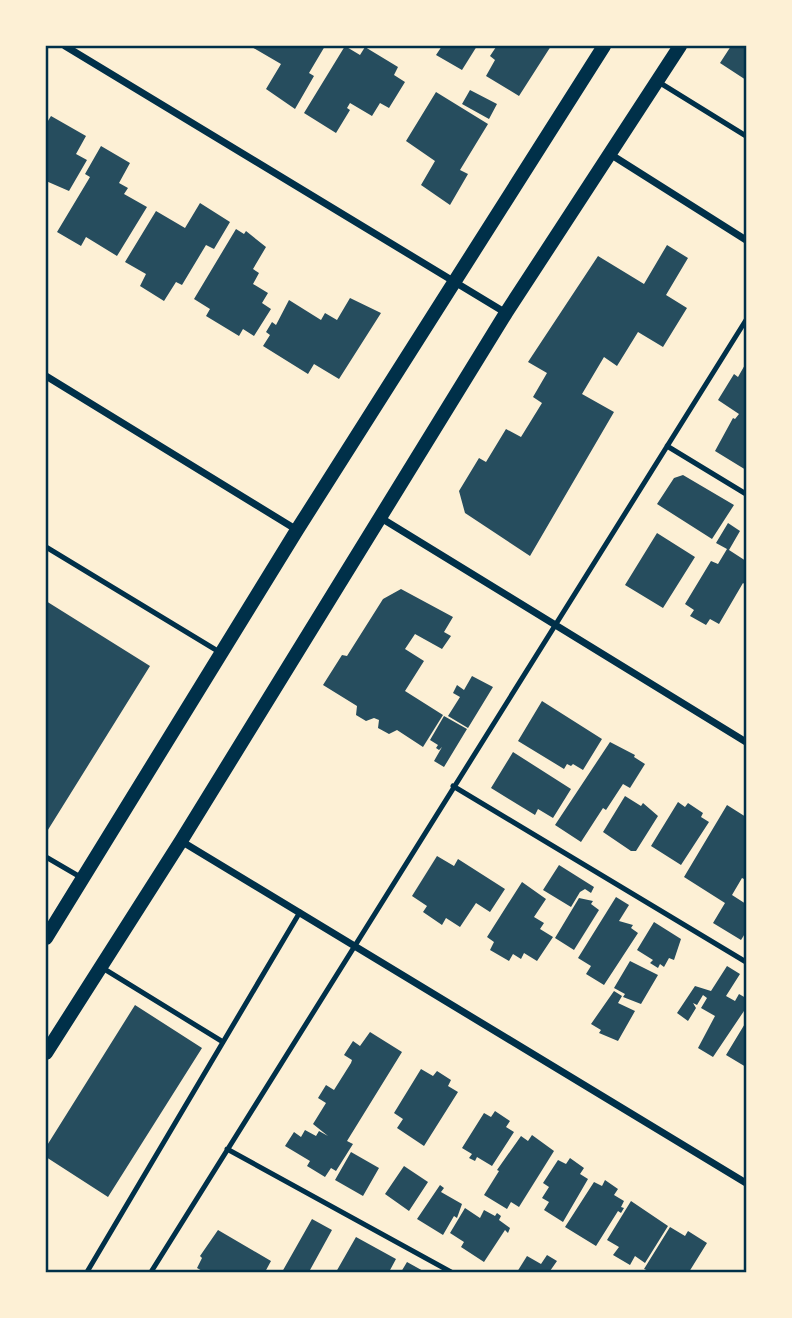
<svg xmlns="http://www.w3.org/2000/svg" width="792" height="1318" viewBox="0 0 792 1318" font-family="Montserrat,sans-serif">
	<rect width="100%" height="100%" fill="#fdf0d5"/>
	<path fill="#264d5e" d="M250,46H325L309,73L314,76L295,109L266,89L281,64Z
		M345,46L360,55L365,47L398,67L394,75L405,82L389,108L380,103L372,116L350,103L347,108L350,110L336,133L304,113Z
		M442,46H477L462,70L436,55Z
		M493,46H551L519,96L486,76L495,60L490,56L496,47Z
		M731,46H746V80L720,63Z
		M470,90L497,104L489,119L462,104Z
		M436,92L488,124L460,170L468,174L450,205L421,185L435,161L406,141Z
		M51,116L86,136L76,154L87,160L69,191L46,181V124Z
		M101,146L130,163L119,183L128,188L124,194L147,207L117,256L86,237L81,246L57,232L90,177L85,174Z
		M200,203L230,222L214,249L206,245L182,285L176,282L164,301L140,286L146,274L125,262L156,211L185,228Z
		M236,229L244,234L246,231L266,247L253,269L259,273L253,284L268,293L262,303L271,309L254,336L243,329L239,336L206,316L210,309L194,299Z
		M667,245L688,258L666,295L687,308L663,347L638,332L617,366L604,357L582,394L614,412L530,556L465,513L459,491L479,458L486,462L506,429L521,437L542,403L533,397L547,373L528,362L598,256L644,284Z
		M350,298L381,313L339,379L314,364L308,374L263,346L270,335L266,332L272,322L276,325L289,300L321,320L325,313L337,320Z
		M746,363L745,412L746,470L715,451L733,418L735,419L739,414L718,400L734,374L738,377Z
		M683,475L734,505L712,539L657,504L674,478Z
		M728,523L740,531L729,550L746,561V585L743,583L719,624L710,619L706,625L690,616L694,610L685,604L711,561L718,564L727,549L716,543Z
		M657,533L695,557L663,608L625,585Z
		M401,589L453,617L444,632L451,636L442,649L415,634L405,649L424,661L405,691L443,715L423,747L397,730L389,734L378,728L379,720L374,718L366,721L356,715L357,706L323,685L342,655L347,656L383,599Z
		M46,601L150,666L46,833Z
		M472,676L493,687L468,728L448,716L460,697L453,693L457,685L464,690Z
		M542,701L602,739L583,770L573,764L571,766L567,764L564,769L518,741Z
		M444,716L467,729L444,767L434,761L442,747L439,750L436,748L438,745L430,740Z
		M610,742L635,755L634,757L645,764L630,788L623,784L606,810L603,808L581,842L555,825Z
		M513,752L571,789L553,818L538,809L535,815L491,788Z
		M625,796L641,806L643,803L658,816L636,851H631L603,832Z
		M678,802L685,807L688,803L703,813L701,817L709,822L681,865L651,846Z
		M727,805L746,817V880L742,878L732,895L746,904V932L741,940L713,923L725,903L684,877Z
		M437,856L454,866L458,859L505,889L490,912L476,903L460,927L446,918L442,925L423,912L427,906L412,896Z
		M559,865L594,887L591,893L585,889L580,892L571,907L543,890Z
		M522,882L546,899L534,917L544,923L540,929L553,937L537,961L524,953L521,959L513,954L509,961L490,950L494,942L487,937Z
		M616,897L629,905L619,921L633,925L631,928L638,933L604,985L586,974L591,966L578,958Z
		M579,898L593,901L591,904L599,910L574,950L555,938Z
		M654,922L681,939L674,960L669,958L664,967L660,964L658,968L650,963L653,960L637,950Z
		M630,961L658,975L641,1004L623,997L625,994L614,988Z
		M727,966L740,974L726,996L735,1001L739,994L746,998V1008L713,1057L698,1048L715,1016L701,1008L707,998L703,995L697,1005L693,1003L696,1008L688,1021L677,1013L695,986L711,991Z
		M614,991L622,996L618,1003L635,1011L618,1041L599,1033L601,1030L591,1024Z
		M135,1005L202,1048L108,1197L46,1157V1147Z
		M746,1022V1067L726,1055Z
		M370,1032L402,1052L347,1141L353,1144L336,1171L331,1168L325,1177L307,1166L310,1161L285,1146L294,1132L301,1137L305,1130L316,1136L319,1131L328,1136L313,1124L326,1103L318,1098L326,1085L334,1090L351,1063L352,1060L344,1055L353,1041L360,1046Z
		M421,1069L433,1076L437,1071L451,1080L448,1086L458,1092L424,1146L397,1128L403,1119L394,1113Z
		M495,1111L510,1121L506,1127L514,1132L492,1166L477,1157L475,1161L469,1158L472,1154L462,1148L484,1113L491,1117Z
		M532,1135L554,1151L519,1207L511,1202L507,1209L484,1195L499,1171L497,1170L521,1136L528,1141Z
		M351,1152L379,1168L363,1196L335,1180Z
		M570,1158L584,1168L580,1174L588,1179L563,1222L544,1210L549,1202L542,1198L549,1187L543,1183L558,1160L566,1164Z
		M404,1166L428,1182L409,1211L385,1194Z
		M605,1180L618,1189L614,1195L624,1201L621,1207L624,1208L621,1213L618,1211L596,1246L565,1227L594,1182L602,1186Z
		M440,1185L444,1188L441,1192L462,1204L457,1218L454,1216L443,1235L417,1219Z
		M631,1201L668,1226L645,1263L635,1256L630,1265L613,1255L619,1247L607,1240Z
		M465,1208L480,1218L484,1210L495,1216L497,1213L501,1216L499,1220L510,1228L508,1233L505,1230L484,1262L461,1247L464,1242L450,1233Z
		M312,1219L332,1230L310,1270L282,1272Z
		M670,1227L685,1236L688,1231L707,1243L689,1272H651L644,1269Z
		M218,1230L271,1261L265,1272H204L197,1268L202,1258L200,1256Z
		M356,1237L396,1259L389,1272H336Z
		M547,1255L557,1261L550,1271L553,1272H517L527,1256L541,1264Z
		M407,1262L425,1272H401Z"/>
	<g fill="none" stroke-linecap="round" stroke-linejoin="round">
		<path stroke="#003049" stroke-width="5" d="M657,81L746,136
			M667,446L746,494
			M46,547L221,653
			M453,786L746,962
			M46,857L82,878
			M101,967L223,1042
			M227,1149L451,1272
			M87,1272L300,912
			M151,1272L746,320"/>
		<path stroke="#003049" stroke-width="7" d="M65,46L506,313
			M610,154L746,240
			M46,376L297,530
			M381,518L746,742
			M181,841L746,1183"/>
		<path stroke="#003049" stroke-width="14" d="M46,938L297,530L604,46
			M46,1053L181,841L506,313L680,46"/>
	</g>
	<rect width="792" height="1318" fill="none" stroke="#fdf0d5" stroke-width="94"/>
	<rect x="47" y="47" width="698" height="1224" fill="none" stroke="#003049" stroke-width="2.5"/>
</svg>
